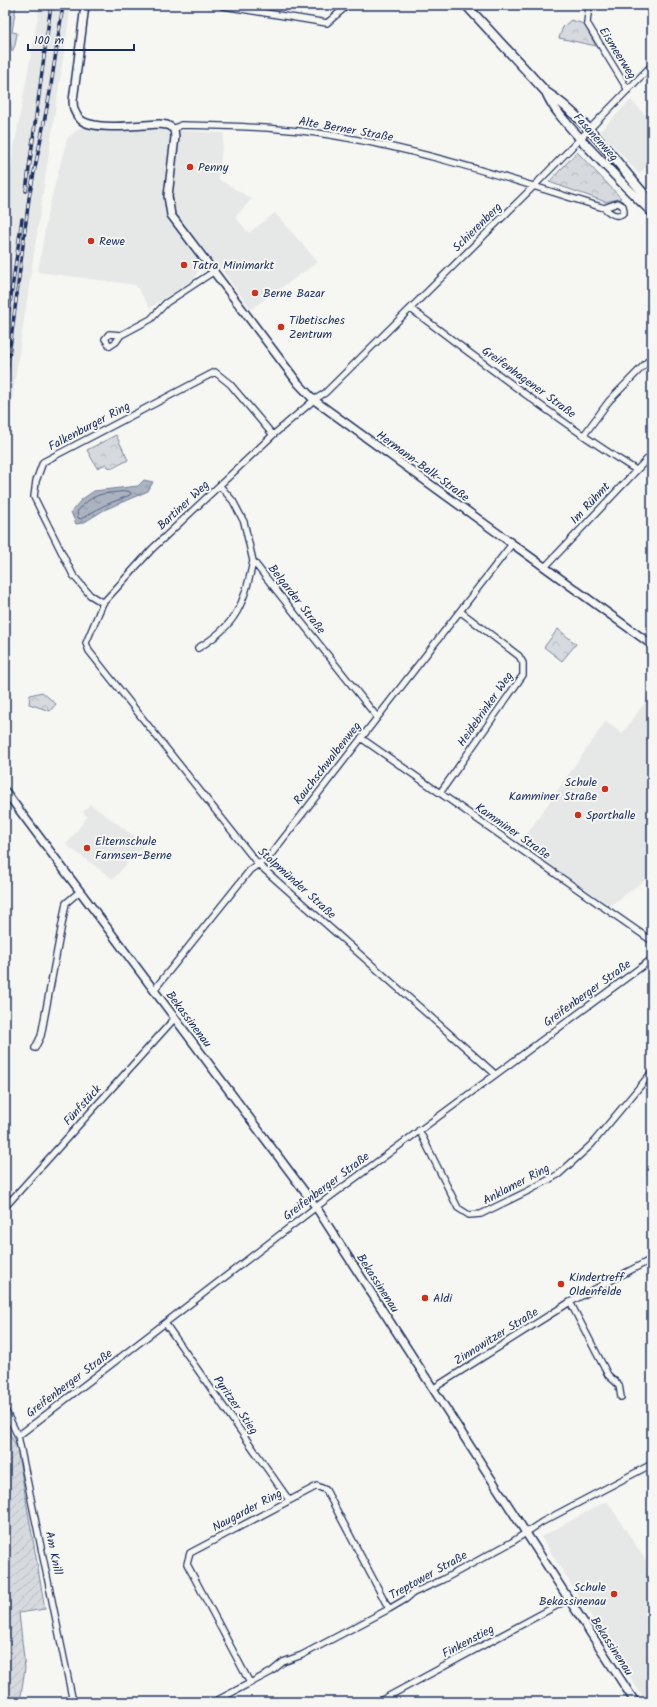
<svg xmlns="http://www.w3.org/2000/svg" width="657" height="1707" viewBox="0 0 657 1707" font-family="Kalam,sans-serif">
	<defs>
		<pattern id="park-crowns" width="20" height="18" patternUnits="userSpaceOnUse"><rect width="20" height="18" fill="#d6d9dd"/><path d="M2 6a3 3 0 1 1 6 0M12 15a3 3 0 1 1 6 0" fill="none" stroke="#b7bbc0"/></pattern>
		<pattern id="garden-furrows" width="10" height="10" patternUnits="userSpaceOnUse"><rect width="10" height="10" fill="#d6d9dd"/><path d="M-1 1l2-2M0 10L10 0M9 11l2-2" fill="none" stroke="#b7bbc0"/></pattern>
		<pattern id="water-ripples" width="26" height="14" patternUnits="userSpaceOnUse"><rect width="26" height="14" fill="#abb2c0"/><path d="M2 4q2-2 4 0t4 0M15 11q2-2 4 0t4 0" fill="none" stroke="#8a919f"/></pattern>
	</defs>
	<rect width="100%" height="100%" fill="#f6f6f2"/>
	<filter id="ink" filterUnits="userSpaceOnUse"><feTurbulence type="fractalNoise" baseFrequency=".025" numOctaves="2"/><feDisplacementMap in="SourceGraphic" scale="8" xChannelSelector="R" yChannelSelector="G"/><feConvolveMatrix kernelMatrix="1 2 1 2 8 2 1 2 1" color-interpolation-filters="sRGB"/></filter>
	<g filter="url(#ink)">
		<path fill="#e6e7e7" d="M40,5H71L5,447V210L10,170Z
			M631,100L652,122V161L639,174L600,131Z
			M79,128L149,129L224,133L218,179L252,199L235,217L249,233L275,213L318,262L251,309L214,260L197,272L195,278L150,308L136,285L38,272L48,211L67,139Z
			M652,693V875L610,906L520,844L606,721L622,734Z
			M90,804L145,844L113,879L66,845L87,817L83,812Z
			M607,1501L648,1564L652,1562V1702H646L541,1537Z"/>
		<path fill="#d6d9dd" stroke="#78849e" d="M11,5H16L12,32L17,33L15,45L12,52L8,28V25H10Z"/>
		<path fill="url(#park-crowns)" stroke="#78849e" d="M571,20L584,24L596,46L559,38L563,27Z
			M577,152L621,198L606,202L549,182Z
			M116,435L128,460L113,468L108,467L106,464L97,468L87,450Z
			M558,629L576,644L562,661L544,647Z
			M42,692L56,704L50,711L29,704L30,695Z"/>
		<path fill="url(#garden-furrows)" stroke="#78849e" d="M5,1424L17,1448L45,1609L19,1613L25,1668L20,1702H5Z"/>
		<path fill="url(#water-ripples)" stroke="#717e99" d="M144,480L153,482L148,491L104,510L83,523L76,524L71,512L81,500L94,491L138,486Z"/>
		<g fill="none" stroke-linecap="round" stroke-linejoin="round">
			<path stroke="#556385" stroke-width="1" d="M128,491L131,493L130,495L103,506L81,519L78,518L77,512C94,491 104,494 128,491Z"/>
			<g stroke="#1b2f5e" stroke-width="8">
				<path id="minor" d="M100,5H110
					M589,5L587,23L628,90
					M223,6L327,23L348,5
					M174,129L181,125C227,126 272,127 317,133C415,147 510,179 604,208C610,213 617,219 624,212L623,206L618,203L604,208
					M411,309C485,364 558,421 636,470
					M121,335L109,334L105,339L110,346L116,342L121,335L151,319L166,303L213,272
					M584,435L609,401L652,357
					M220,486L233,501L244,522L253,561L377,717
					M545,567L652,454
					M103,603L90,595L73,575L34,497L36,481L43,462L215,372L230,384L273,435
					M198,648C236,626 245,603 253,561
					M361,738L652,941
					M440,793L523,675V663L519,656L461,612
					M154,990L250,870L269,857L512,544
					M35,1048L41,1036L66,903L79,892
					M495,1074L258,864L89,651L86,643L103,603L152,549L273,435L314,400L325,393L533,187L652,65
					M419,1130L458,1208L469,1215L481,1214L530,1190L559,1174L591,1145L652,1072
					M5,1207L175,1018
					M570,1302L608,1375L619,1385L621,1397
					M165,1323L289,1500
					M434,1388L570,1302L652,1259
					M5,1410L18,1436L73,1702
					M18,1436L316,1207L652,959
					M250,1683L187,1564L190,1553L317,1486L326,1490L389,1609
					M214,1702L271,1672L283,1662L302,1655L389,1609L406,1599L413,1593L442,1580L512,1542L542,1522L652,1464
					M378,1702L569,1599"/>
			</g>
			<g stroke="#1b2f5e" stroke-width="10">
				<path id="tertiary" d="M85,5L73,101C73,108 75,115 81,120C95,131 141,125 159,124L167,125L174,129L175,137L168,196L171,215L298,383L314,400L652,645
					M5,791L316,1207L635,1702"/>
			</g>
			<g stroke="#1b2f5e" stroke-width="11">
				<path id="secondary" d="M466,5L546,92C586,117 620,168 652,203
					M546,92C555,113 572,129 587,146C608,168 629,191 652,212"/>
			</g>
			<use href="#minor" stroke="#f6f6f2" stroke-width="5.5"/>
			<use href="#tertiary" stroke="#f6f6f2" stroke-width="7"/>
			<use href="#secondary" stroke="#f6f6f2" stroke-width="8"/>
			<g stroke="#1b2f5e" stroke-width="3.5">
				<path id="rail" d="M26,191L51,5
					M5,338L22,219
					M5,387L29,198L50,92L63,5"/>
			</g>
			<use href="#rail" stroke="#f6f6f2" stroke-width="2" stroke-dasharray="6" stroke-linecap="butt"/>
		</g>
	</g>
	<g fill="#c8321e" stroke="#f6f6f2" stroke-width="1.5">
		<circle cx="190" cy="167" r="4"/>
		<circle cx="91" cy="241" r="4"/>
		<circle cx="184" cy="265" r="4"/>
		<circle cx="255" cy="293" r="4"/>
		<circle cx="281" cy="327" r="4"/>
		<circle cx="605" cy="789" r="4"/>
		<circle cx="578" cy="815" r="4"/>
		<circle cx="87" cy="848" r="4"/>
		<circle cx="561" cy="1284" r="4"/>
		<circle cx="425" cy="1298" r="4"/>
		<circle cx="614" cy="1594" r="4"/>
	</g>
	<g text-anchor="middle" stroke-width="4" stroke-linejoin="round" paint-order="stroke">
		<g font-size="12" fill="#1b2f5e" stroke="#f6f6f2">
			<text transform="translate(618 53) rotate(58)" y="4">Eismeerweg</text>
			<text transform="translate(346 129) rotate(10)" y="4">Alte Berner Straße</text>
			<text transform="translate(596 137) rotate(48)" y="4">Fasanenweg</text>
			<text transform="translate(477 227) rotate(-45)" y="4">Schierenberg</text>
			<text transform="translate(529 382) rotate(36)" y="4">Greifenhagener Straße</text>
			<text transform="translate(89 426) rotate(-28)" y="4">Falkenburger Ring</text>
			<text transform="translate(423 466) rotate(36)" y="4">Hermann-Balk-Straße</text>
			<text transform="translate(590 503) rotate(-47)" y="4">Im Rühmt</text>
			<text transform="translate(183 505) rotate(-43)" y="4">Bartiner Weg</text>
			<text transform="translate(297 599) rotate(52)" y="4">Belgarder Straße</text>
			<text transform="translate(485 709) rotate(-55)" y="4">Heidebrinker Weg</text>
			<text transform="translate(327 763) rotate(-52)" y="4">Rauchschwalbenweg</text>
			<text transform="translate(513 831) rotate(35)" y="4">Kamminer Straße</text>
			<text transform="translate(297 883) rotate(42)" y="4">Stolpmünder Straße</text>
			<text transform="translate(587 993) rotate(-36)" y="4">Greifenberger Straße</text>
			<text transform="translate(189 1019) rotate(53)" y="4">Bekassinenau</text>
			<text transform="translate(82 1105) rotate(-48)" y="4">Fünfstück</text>
			<text transform="translate(516 1184) rotate(-28)" y="4">Anklamer Ring</text>
			<text transform="translate(326 1186) rotate(-37)" y="4">Greifenberger Straße</text>
			<text transform="translate(378 1283) rotate(57)" y="4">Bekassinenau</text>
			<text transform="translate(496 1336) rotate(-32)" y="4">Zinnowitzer Straße</text>
			<text transform="translate(69 1383) rotate(-37)" y="4">Greifenberger Straße</text>
			<text transform="translate(236 1405) rotate(55)" y="4">Pyritzer Stieg</text>
			<text transform="translate(247 1510) rotate(-28)" y="4">Naugarder Ring</text>
			<text transform="translate(54 1553) rotate(78)" y="4">Am Knill</text>
			<text transform="translate(428 1575) rotate(-29)" y="4">Treptower Straße</text>
			<text transform="translate(468 1641) rotate(-28)" y="4">Finkenstieg</text>
			<text transform="translate(612 1646) rotate(57)" y="4">Bekassinenau</text>
		</g>
		<g font-size="12" fill="#1b2f5e" stroke="#f6f6f2" text-anchor="start">
			<text x="198" y="171">Penny</text>
			<text x="99" y="245">Rewe</text>
			<text x="192" y="269">Tatra Minimarkt</text>
			<text x="263" y="297">Berne Bazar</text>
			<text x="289" y="324">Tibetisches<tspan x="289" dy="14">Zentrum</tspan></text>
			<text x="597" y="786" text-anchor="end">Schule<tspan x="597" dy="14">Kamminer Straße</tspan></text>
			<text x="586" y="819">Sporthalle</text>
			<text x="95" y="845">Elternschule<tspan x="95" dy="14">Farmsen-Berne</tspan></text>
			<text x="569" y="1281">Kindertreff<tspan x="569" dy="14">Oldenfelde</tspan></text>
			<text x="433" y="1302">Aldi</text>
			<text x="606" y="1591" text-anchor="end">Schule<tspan x="606" dy="14">Bekassinenau</tspan></text>
		</g>
	</g>
	<rect width="657" height="1707" fill="none" stroke="#f6f6f2" stroke-width="20"/>
	<rect x="10" y="10" width="637" height="1687" fill="none" stroke="#1b2f5e" stroke-width="1.5" filter="url(#ink)"/>
	<path d="M28 44v6h106v-6" fill="none" stroke="#1b2f5e" stroke-width="2"/>
	<text x="34" y="44" font-size="12" fill="#1b2f5e" stroke="#f6f6f2" stroke-width="3" paint-order="stroke">100 m</text>
</svg>
